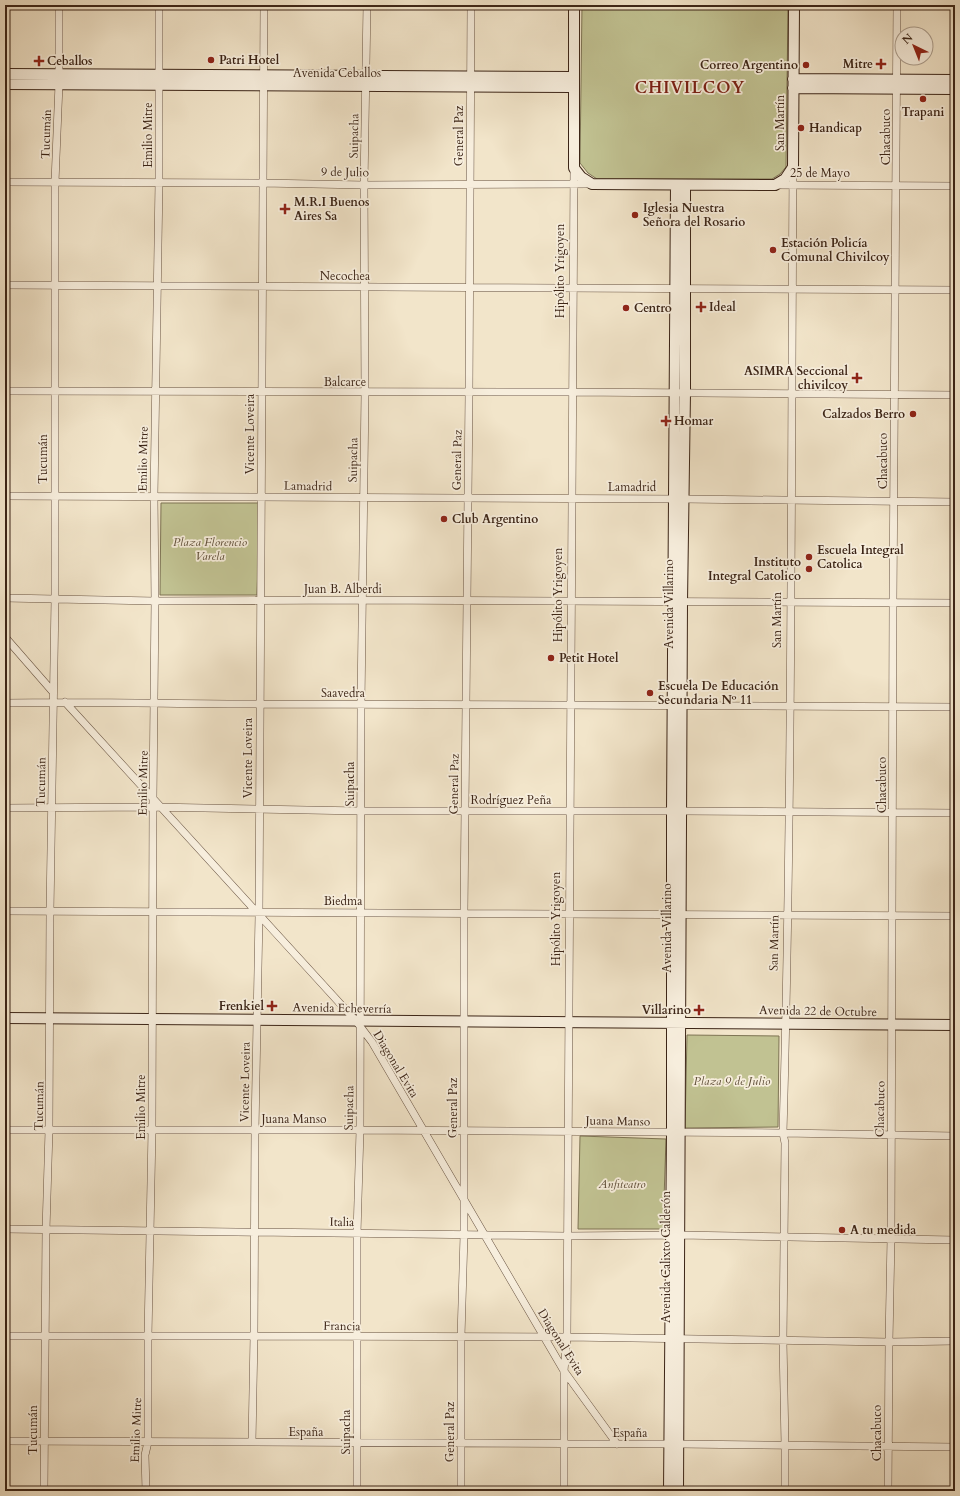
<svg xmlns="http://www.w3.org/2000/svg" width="960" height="1496" viewBox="0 0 960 1496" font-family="Cardo,serif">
	<rect width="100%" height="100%" fill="#f2e5ca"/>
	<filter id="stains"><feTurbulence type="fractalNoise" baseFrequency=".005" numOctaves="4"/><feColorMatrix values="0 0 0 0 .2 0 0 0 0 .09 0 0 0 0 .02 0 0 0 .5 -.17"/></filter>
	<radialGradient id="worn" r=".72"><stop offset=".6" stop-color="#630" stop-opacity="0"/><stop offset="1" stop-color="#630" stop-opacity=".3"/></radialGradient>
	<path fill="#c1c292" stroke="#7e7454" d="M582,5H788L786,167L780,174L772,179H597L588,173L580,163Z
		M161,503H260L257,595H160Z
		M687,1035L779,1036L778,1127L685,1128Z
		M580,1136L666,1139L663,1229H578Z"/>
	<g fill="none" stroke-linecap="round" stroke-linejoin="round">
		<g stroke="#6a5544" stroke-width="8">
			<path id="minor" d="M5,182L262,183L364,185L592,184
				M775,185L955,186
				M5,285L955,290
				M5,391L572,392L955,395
				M5,496L683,499L955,502
				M5,598L155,601L363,600L955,603
				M5,637L53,692
				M65,702L356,1021L372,1042L564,1371L617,1444
				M5,703C89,701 174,704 258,704C490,704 723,706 955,707
				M5,808L153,807L361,811H681L955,813
				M5,911L955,916
				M5,1130H360L783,1133L955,1136
				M5,1229L567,1236L679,1235L955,1240
				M5,1336H254L567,1337L889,1342L955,1341
				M5,1441L679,1444L955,1447
				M252,1442L254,1336L255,1130L259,915L264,5
				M44,1491L46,1230L49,1130L50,911L55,599V182L59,84V5
				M146,1491L145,1455L148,1442V1336L152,1130L153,799L155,601L154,496L159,182V5
				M357,1491V1234L360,1130L361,704L365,393L364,185L367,5
				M461,1491V1337L464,1235V913L469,393L471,5
				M564,1491V1371L567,1337L574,168
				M785,1491V1445L783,1341L785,1143L783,1133C792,811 791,489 793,168
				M888,1491L889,1342L891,1238L893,603L897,5"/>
		</g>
		<g stroke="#3c2517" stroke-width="12">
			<path id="secondary" d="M574,5V168L581,177L592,184L775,185L785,179L793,167L794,5
				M5,74L573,77
				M793,79L955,80
				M5,84L574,87
				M793,88L955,89
				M5,1018L955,1025
				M669,1491L672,1133V811L676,185
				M678,1491L682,602L685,393V185"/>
		</g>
		<use href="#minor" stroke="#f7eedd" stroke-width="7"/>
		<use href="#secondary" stroke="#f7eedd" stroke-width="10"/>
	</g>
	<g fill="#8f2418" stroke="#f7eedd" stroke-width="1.5">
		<circle cx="211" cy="60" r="4"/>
		<path d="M37 55h4v4h4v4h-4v4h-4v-4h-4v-4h4z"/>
		<path d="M879 58h4v4h4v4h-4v4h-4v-4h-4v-4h4z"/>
		<circle cx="806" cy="65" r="4"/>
		<circle cx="923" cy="99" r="4"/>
		<circle cx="801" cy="128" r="4"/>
		<path d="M283 203h4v4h4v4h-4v4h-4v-4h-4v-4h4z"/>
		<circle cx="635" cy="215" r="4"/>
		<circle cx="773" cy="250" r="4"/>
		<path d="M699 301h4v4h4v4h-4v4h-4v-4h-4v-4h4z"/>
		<circle cx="626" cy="308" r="4"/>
		<path d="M855 372h4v4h4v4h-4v4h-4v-4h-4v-4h4z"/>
		<circle cx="913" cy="414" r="4"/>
		<path d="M664 415h4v4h4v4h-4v4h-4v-4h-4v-4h4z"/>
		<circle cx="444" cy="519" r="4"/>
		<circle cx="809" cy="557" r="4"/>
		<circle cx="809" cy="569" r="4"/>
		<circle cx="551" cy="658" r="4"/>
		<circle cx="650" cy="693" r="4"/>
		<path d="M270 1000h4v4h4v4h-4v4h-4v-4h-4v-4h4z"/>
		<path d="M697 1004h4v4h4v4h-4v4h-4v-4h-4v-4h4z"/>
		<circle cx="842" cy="1230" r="4"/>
	</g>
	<g text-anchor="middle" stroke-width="3.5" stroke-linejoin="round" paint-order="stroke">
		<g font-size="12" font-weight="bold" fill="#3c2517" stroke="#f7eedd" text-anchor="start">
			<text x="219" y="64">Patri Hotel</text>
			<text x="47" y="65">Ceballos</text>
			<text x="873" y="68" text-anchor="end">Mitre</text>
			<text x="798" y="69" text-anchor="end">Correo Argentino</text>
			<text x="923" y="116" text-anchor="middle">Trapani</text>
			<text x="809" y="132">Handicap</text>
			<text x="294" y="206">M.R.I Buenos<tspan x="294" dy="14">Aires Sa</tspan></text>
			<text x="643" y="212">Iglesia Nuestra<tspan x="643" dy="14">Señora del Rosario</tspan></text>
			<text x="781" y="247">Estación Policía<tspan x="781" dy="14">Comunal Chivilcoy</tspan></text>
			<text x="709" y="311">Ideal</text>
			<text x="634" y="312">Centro</text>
			<text x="848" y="375" text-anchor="end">ASIMRA Seccional<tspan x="848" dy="14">chivilcoy</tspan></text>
			<text x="905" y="418" text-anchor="end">Calzados Berro</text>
			<text x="674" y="425">Homar</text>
			<text x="452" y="523">Club Argentino</text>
			<text x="817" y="554">Escuela Integral<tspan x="817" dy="14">Catolica</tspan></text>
			<text x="801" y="566" text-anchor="end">Instituto<tspan x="801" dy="14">Integral Catolico</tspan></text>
			<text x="559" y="662">Petit Hotel</text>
			<text x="658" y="690">Escuela De Educación<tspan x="658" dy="14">Secundaria Nº 11</tspan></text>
			<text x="264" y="1010" text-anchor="end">Frenkiel</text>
			<text x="691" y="1014" text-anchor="end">Villarino</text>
			<text x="850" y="1234">A tu medida</text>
		</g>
		<g font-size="12" fill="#3c2517" stroke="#f7eedd">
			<text x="337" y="77">Avenida Ceballos</text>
			<text transform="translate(780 123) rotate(-90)" y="4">San Martín</text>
			<text transform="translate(46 134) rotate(-88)" y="4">Tucumán</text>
			<text transform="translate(148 135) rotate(-90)" y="4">Emilio Mitre</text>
			<text transform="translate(354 136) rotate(-89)" y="4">Suipacha</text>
			<text transform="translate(459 136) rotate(-90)" y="4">General Paz</text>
			<text transform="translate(886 137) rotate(-90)" y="4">Chacabuco</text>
			<text transform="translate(345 172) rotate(1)" y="4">9 de Julio</text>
			<text x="820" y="177">25 de Mayo</text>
			<text transform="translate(560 271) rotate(-90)" y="4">Hipólito Yrigoyen</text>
			<text x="345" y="280">Necochea</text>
			<text x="345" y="386">Balcarce</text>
			<text transform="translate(250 434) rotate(-90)" y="4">Vicente Loveira</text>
			<text transform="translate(43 459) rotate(-90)" y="4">Tucumán</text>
			<text transform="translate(143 459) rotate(-89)" y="4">Emilio Mitre</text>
			<text transform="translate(353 460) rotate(-89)" y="4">Suipacha</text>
			<text transform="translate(457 460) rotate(-89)" y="4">General Paz</text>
			<text transform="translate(883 461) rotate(-90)" y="4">Chacabuco</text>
			<text transform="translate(308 486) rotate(1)" y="4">Lamadrid</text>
			<text x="632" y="491">Lamadrid</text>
			<text x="343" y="593">Juan B. Alberdi</text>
			<text transform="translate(558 595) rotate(-90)" y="4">Hipólito Yrigoyen</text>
			<text transform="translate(669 604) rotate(-90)" y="4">Avenida Villarino</text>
			<text transform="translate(777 620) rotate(-90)" y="4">San Martín</text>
			<text x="343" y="697">Saavedra</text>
			<text transform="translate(248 758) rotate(-90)" y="4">Vicente Loveira</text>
			<text transform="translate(41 782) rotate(-89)" y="4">Tucumán</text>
			<text transform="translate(143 783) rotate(-89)" y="4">Emilio Mitre</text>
			<text transform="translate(350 784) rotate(-90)" y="4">Suipacha</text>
			<text transform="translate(454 784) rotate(-89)" y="4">General Paz</text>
			<text transform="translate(882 785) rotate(-90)" y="4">Chacabuco</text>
			<text x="511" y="804">Rodríguez Peña</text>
			<text x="343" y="905">Biedma</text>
			<text transform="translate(556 919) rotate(-90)" y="4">Hipólito Yrigoyen</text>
			<text transform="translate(667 928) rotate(-90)" y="4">Avenida Villarino</text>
			<text transform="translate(774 943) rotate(-89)" y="4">San Martín</text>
			<text transform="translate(342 1008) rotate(1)" y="4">Avenida Echeverría</text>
			<text transform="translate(818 1011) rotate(1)" y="4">Avenida 22 de Octubre</text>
			<text transform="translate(396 1064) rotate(59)" y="4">Diagonal Evita</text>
			<text transform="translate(245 1082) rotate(-89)" y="4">Vicente Loveira</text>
			<text transform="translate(39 1106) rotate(-89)" y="4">Tucumán</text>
			<text transform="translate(141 1107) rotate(-90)" y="4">Emilio Mitre</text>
			<text transform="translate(349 1108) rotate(-89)" y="4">Suipacha</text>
			<text transform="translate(453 1108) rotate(-90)" y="4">General Paz</text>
			<text transform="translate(880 1109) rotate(-89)" y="4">Chacabuco</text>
			<text x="294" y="1123">Juana Manso</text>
			<text transform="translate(618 1121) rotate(1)" y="4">Juana Manso</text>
			<text transform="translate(342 1222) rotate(1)" y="4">Italia</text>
			<text transform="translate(666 1257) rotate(-90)" y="4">Avenida Calixto Calderón</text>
			<text transform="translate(342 1326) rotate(1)" y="4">Francia</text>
			<text transform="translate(561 1342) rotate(58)" y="4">Diagonal Evita</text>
			<text transform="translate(33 1430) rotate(-90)" y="4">Tucumán</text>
			<text transform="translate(136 1430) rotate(-88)" y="4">Emilio Mitre</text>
			<text x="306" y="1436">España</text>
			<text transform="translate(346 1432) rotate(-90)" y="4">Suipacha</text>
			<text transform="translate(450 1432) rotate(-90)" y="4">General Paz</text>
			<text x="630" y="1437">España</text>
			<text transform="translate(877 1433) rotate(-90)" y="4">Chacabuco</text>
		</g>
		<g font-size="12" font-style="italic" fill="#5d4c36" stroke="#f7eedd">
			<text x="210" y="546">Plaza Florencio<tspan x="210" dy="14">Varela</tspan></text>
			<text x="732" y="1085">Plaza 9 de Julio</text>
			<text x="622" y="1188">Anfiteatro</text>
		</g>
		<g font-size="16" font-weight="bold" letter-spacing="1" fill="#7a1f14" stroke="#f7eedd">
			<text x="690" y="93">CHIVILCOY</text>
		</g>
	</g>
	<rect width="960" height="1496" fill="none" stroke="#f2e5ca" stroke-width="20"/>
	<rect x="6" y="6" width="948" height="1484" fill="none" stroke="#3c2517" stroke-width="2"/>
	<rect x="10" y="10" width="940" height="1476" fill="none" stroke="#3c2517"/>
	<g transform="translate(914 46) rotate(317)"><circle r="19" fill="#f7eedd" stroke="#ac9e8e"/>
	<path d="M0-3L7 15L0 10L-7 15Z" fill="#8f2418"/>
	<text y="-6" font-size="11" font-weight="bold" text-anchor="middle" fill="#3c2517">N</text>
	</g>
	<rect width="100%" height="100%" filter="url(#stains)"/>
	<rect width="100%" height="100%" fill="url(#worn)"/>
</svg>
